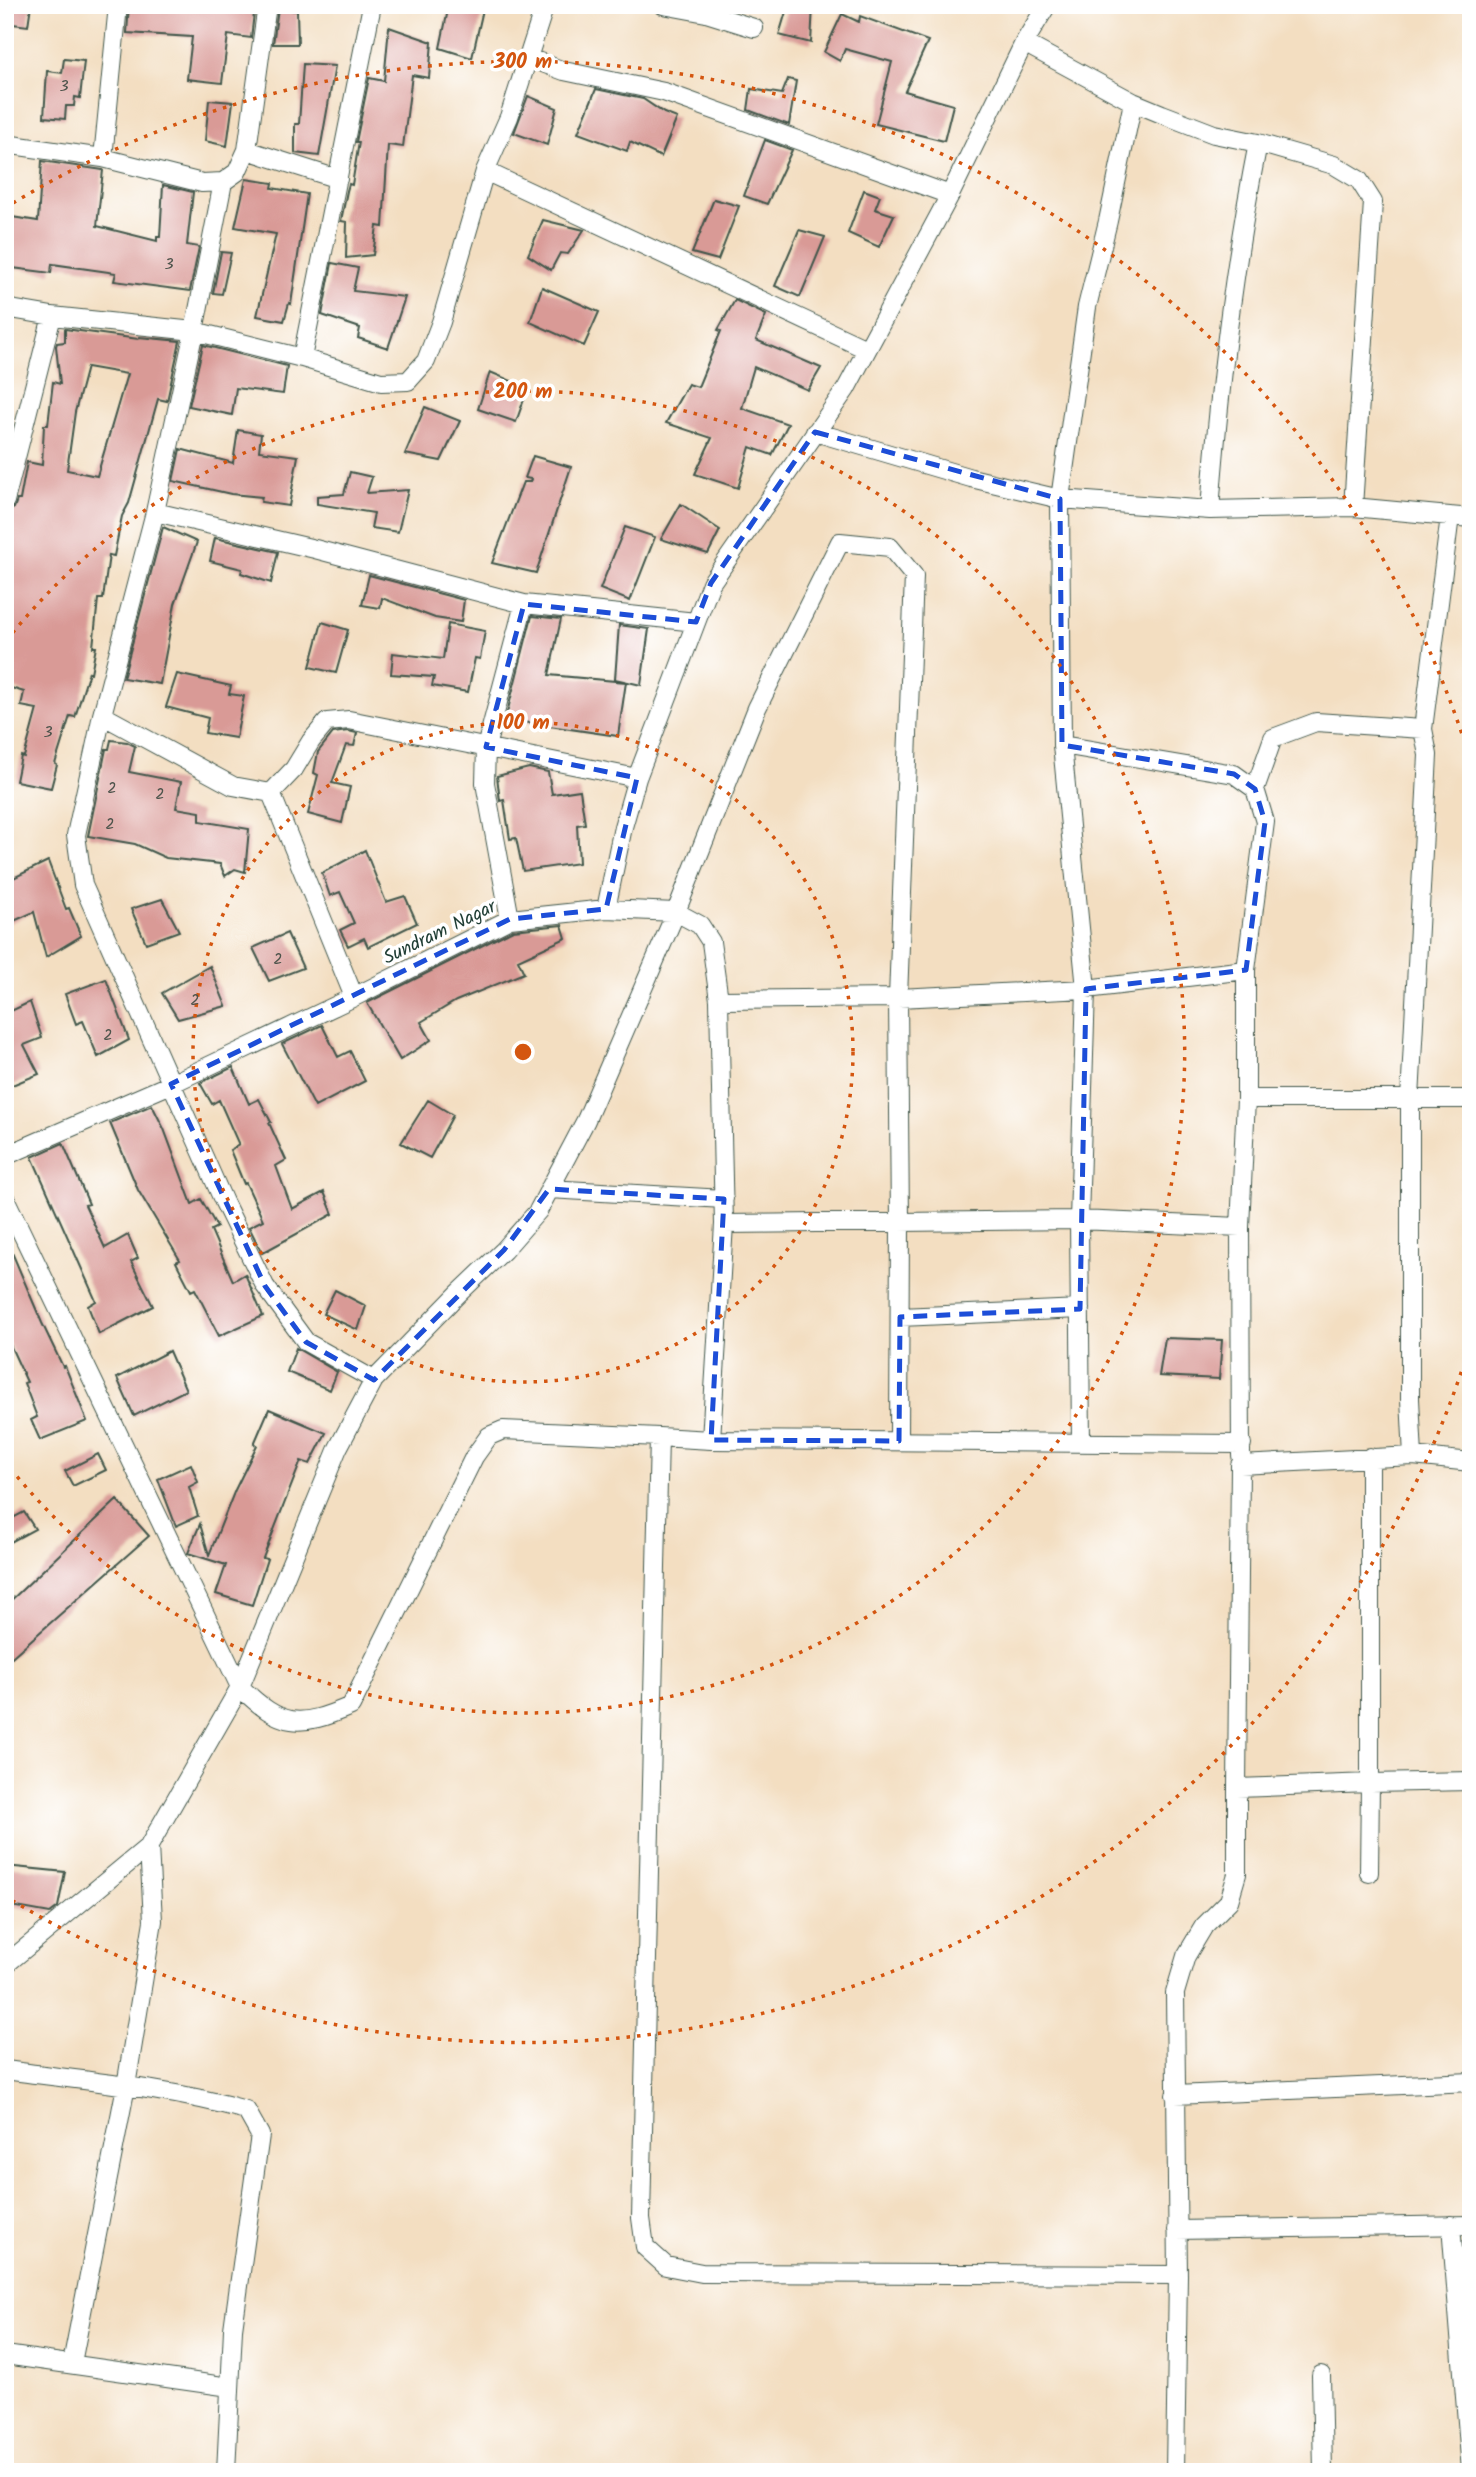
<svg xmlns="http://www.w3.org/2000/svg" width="1476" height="2477" viewBox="0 0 1476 2477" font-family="Kalam,sans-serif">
	<rect width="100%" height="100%" fill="#fff"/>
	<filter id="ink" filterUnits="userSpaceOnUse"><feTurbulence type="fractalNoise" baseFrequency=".0143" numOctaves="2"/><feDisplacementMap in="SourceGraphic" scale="14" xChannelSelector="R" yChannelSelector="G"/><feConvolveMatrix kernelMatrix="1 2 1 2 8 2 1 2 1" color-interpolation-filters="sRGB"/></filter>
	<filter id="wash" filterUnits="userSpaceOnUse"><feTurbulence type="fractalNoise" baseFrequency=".00686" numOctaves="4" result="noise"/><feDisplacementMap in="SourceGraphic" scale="28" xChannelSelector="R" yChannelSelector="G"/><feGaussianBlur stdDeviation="1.57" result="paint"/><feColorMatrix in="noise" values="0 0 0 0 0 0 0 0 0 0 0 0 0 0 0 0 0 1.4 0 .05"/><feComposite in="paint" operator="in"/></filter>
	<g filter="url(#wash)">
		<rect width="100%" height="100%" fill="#f3dec1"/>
		<g id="blocks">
			<path fill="#d99a96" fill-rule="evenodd" d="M5,5H31L28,26L5,23Z
				M129,5H255L251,38L228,35L222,83L187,79L192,37L127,33Z
				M449,5H484L472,58L440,48Z
				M788,5H813L811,43L779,35Z
				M278,8L297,11L298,44H273Z
				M842,14L859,22L860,16L928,41L905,91L953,105L944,141L876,124L892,62L845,49L840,61L824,52Z
				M389,27L432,42L429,78L412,75L403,147L388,145L383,227L377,226L373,255L346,258L347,222L341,221L347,191L349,184L352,185L359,142H356L369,78L384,81Z
				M64,59L84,61L80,98L75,97L74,106H66L65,119L44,117L47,71L62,73Z
				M303,64L335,66L319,156L295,153V124H299Z
				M788,79L796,81L789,125L748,110L751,89L782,94Z
				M596,89L643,99L664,113L677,118L661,157L630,142L627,151L578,133Z
				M528,96L557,108L547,145L514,133Z
				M209,100L233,102L227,146L205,141Z
				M765,140L792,150L767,204L744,196Z
				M42,161L103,170L97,226L157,241V237H160L163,185L193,192L187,245L199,247L190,291L114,281L116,273L52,264L51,273L5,267V216L38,221Z
				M246,179L273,183L272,188L307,194L291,304L289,303L284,321L257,316L276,234L235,227Z
				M864,190L880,196L875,209L894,215L879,247L848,233Z
				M714,199L739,206L718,260L692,253Z
				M543,220L584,230L568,254L560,253L551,270L528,255Z
				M799,230L825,237L800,297L775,286Z
				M221,252L231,253L222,294L213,293Z
				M332,263L358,268L353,291L405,297L388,348L358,338L360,328L322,315Z
				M542,287L599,312L584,346L530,322Z
				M735,300L766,315L756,340L821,368L808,390L754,367L742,408L788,424L772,455L750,447L738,488L695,474L712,438L666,423L688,384L698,387L721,331L718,330Z
				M65,329L138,339L139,337L180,341L167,401L158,399L129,503L122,516L114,556L109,555L103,599H98L93,647H96L91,673L89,672L75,717L70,716L55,764L57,765L51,788L16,781L21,756L24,757L37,709L21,706L24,692L5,686V526L9,511L14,508L17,500H20L27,462L42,465L44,425H48L53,382L60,384L56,346L57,343L65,342ZM87,367L127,374L97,476L67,470L75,412Z
				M203,345L287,366L283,394L236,388L232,415L189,406Z
				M490,372L528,388L516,422L478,409Z
				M425,407L460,421L441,461L405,454Z
				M238,430L261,434L259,451L298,456L289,506L261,502L262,497L231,494L173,481L180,449L233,463Z
				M533,456L571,467L536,573L492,563L523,482H530L531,479L525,478Z
				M350,472L372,477L367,493L408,490L398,532L371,528L374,513L317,504V496L344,494Z
				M681,504L720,530L708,554L661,539Z
				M163,527L197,542L175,604L160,684L123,678Z
				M625,527L655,537L630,601L600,589Z
				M215,538L278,552L271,583L241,573L242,569L210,561Z
				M369,575L464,600L461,622L435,618L382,598L380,608L362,605Z
				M532,616L561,619L549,675L626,682L618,736L529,723L506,717Z
				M322,622L348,630L336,673L310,667Z
				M448,624L485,631L480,659L475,658L468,692L432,686L434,677L391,674L393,653L443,659Z
				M619,625L649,629L641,685L615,679Z
				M177,674L231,686L229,694L244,696L236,738L205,733L208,718L166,707Z
				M348,731L357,733L354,746L346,745L332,783L350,787L342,823L308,814L318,775L314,773L318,752L333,733Z
				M111,740L127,742L135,746L129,772L181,782L176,808L200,812V821L249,829L245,872L235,869L225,876L220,864L166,858L135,844L88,836L106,749H109Z
				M529,768L548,772L552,794L580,790L585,824L577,825L579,863L523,871L516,838L510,839L504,800L500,801L497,776Z
				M365,850L386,902L405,896L417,923L368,947L364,938L348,946L340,930L354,923L340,892L330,896L322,873Z
				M48,861L66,909L69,908L81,936L46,957L34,912L5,925V882Z
				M162,899L179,931L146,943L131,909Z
				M562,925L566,938L518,960L524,973L456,1001L421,1022L431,1040L400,1060L367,1003L513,930Z
				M287,933L303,968L269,981L253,948Z
				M210,966L226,1006L178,1019L162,993Z
				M106,979L129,1040L98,1057L83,1021L76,1024L65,994Z
				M30,1002L42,1038L24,1045L39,1074L5,1088V1009L7,1013Z
				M322,1025L338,1057L350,1051L365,1081L315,1107L282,1044Z
				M233,1067L249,1104L259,1099L271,1122L269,1123L286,1160L276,1166L292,1209L324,1192L333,1214L262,1253L249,1227L263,1220L246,1183L244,1184L230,1150L239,1145L219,1100L212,1104L200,1083Z
				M428,1100L453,1115L430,1158L401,1143Z
				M152,1105L164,1129L192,1204L201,1199L217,1227L211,1230L233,1281L245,1274L263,1316L219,1336L195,1289L191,1291L176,1262L180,1260L138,1190L110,1123Z
				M63,1143L89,1204L85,1205L105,1248L128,1235L138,1258L131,1262L153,1306L99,1334L88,1306L96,1301L32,1157Z
				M5,1236L42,1323L63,1367L65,1366L87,1421L40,1440L31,1420L37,1417L24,1383L27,1382L5,1334Z
				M335,1290L366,1306L358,1330L323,1314Z
				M1165,1338L1222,1340L1219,1379L1159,1376Z
				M296,1348L337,1372L330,1390L287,1372Z
				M169,1351L186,1390L134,1416L117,1378Z
				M269,1409L326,1433L310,1464L301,1461L263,1558L267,1559L252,1605L216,1594L226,1565L188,1553L200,1524L209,1555L235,1490L257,1445L254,1444Z
				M98,1454L106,1470L73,1486L65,1471Z
				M191,1464L198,1482L189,1487L198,1516L176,1526L158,1479Z
				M117,1500L149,1536L5,1663V1606Z
				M24,1512L35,1529L5,1545V1522Z
				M5,1866L65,1872L58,1907L50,1913L5,1905Z"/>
		</g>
	</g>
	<g filter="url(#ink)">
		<use href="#blocks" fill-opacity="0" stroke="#3f5549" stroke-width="2"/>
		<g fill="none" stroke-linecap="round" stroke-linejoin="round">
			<g stroke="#3f5549" stroke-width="20">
				<path id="street" d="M663,5L706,13L754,28
					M1024,43L1133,102L1162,114L1214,134L1258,143L1334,165L1359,180L1373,202L1353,507
					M529,58L564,71L664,92L950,195
					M5,144L103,158L202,183L223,182L237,172L247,150L267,5
					M247,150L338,179
					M103,158L118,5
					M485,171L866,349
					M223,182L194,331L155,512L102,715L76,835L83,885L224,1202L265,1286L306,1342L374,1380
					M5,308L52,316L194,331L302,358L381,382L408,381L426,361L441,322L485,171L509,117L545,5
					M302,358L372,5
					M815,432L971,478L1060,499L1210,510L1353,507L1471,518
					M5,501L52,316
					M1210,510C1219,387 1234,264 1258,143
					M155,512L315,549L524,604L696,622
					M102,715L233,786L271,793L294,769L311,741L327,722L349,720L637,778
					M1062,745L1234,774L1255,789L1265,822L1246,970
					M1255,789L1273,738L1316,722L1423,729
					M271,793L354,997
					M606,909L623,827L637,778L711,583L846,389L950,195L1024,43L1047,5
					M510,919L485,783L486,747L524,604
					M719,1000L898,998L1086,989L1062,745L1060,499L1087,307L1108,221L1133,102
					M5,1156L171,1084L354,997L510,919L606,909L676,912L700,925L711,942L719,1000L724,1224L711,1440
					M549,1189L724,1199
					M5,1198L240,1687C282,1728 299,1728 351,1706L474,1457L489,1436L503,1430L659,1437
					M724,1224L1079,1220L1240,1227
					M900,1317L1080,1309
					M1081,1443L1079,1220L1086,989L1246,970V1099H1410L1428,755L1423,729L1450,516
					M1241,1456L1240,1227L1246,1099
					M1413,1456L1410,1399V1099H1471
					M1370,1457V1783L1237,1788L1240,1465L1413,1456L1471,1462
					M1369,1873L1370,1783L1471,1781
					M5,1965L149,1846L240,1687L338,1448L374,1380L458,1294L504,1250L538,1211L586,1120L676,912L757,708L840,542L890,547L914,576L898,998L900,1222L899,1441
					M5,2070C86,2081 168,2088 246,2110L260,2135L233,2329L226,2472
					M1175,2095L1471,2082
					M1451,2225L1471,2471
					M1177,2230L1471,2225
					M1178,2275L702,2273L666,2266L645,2247L641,2218L659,1437L711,1440L1242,1444
					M5,2355L230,2387
					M72,2363L126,2086L153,1921L149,1846
					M1321,2375L1323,2472
					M1175,2472L1178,2275L1175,1993L1186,1956L1204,1926L1229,1901L1237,1874V1788"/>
			</g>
			<use href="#street" stroke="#fff" stroke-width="18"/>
		</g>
	</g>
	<path fill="none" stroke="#1d4ed8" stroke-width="5" stroke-dasharray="14 9" stroke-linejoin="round" d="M815,432L1060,499L1062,745L1234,774L1255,789L1265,822L1246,970L1086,989L1080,1309L900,1317L899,1441L711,1440L724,1199L549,1189L504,1250L374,1380L306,1342L265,1286L171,1084L510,919L606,909L637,778L486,747L524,604L696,622L711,583Z"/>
	<g fill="none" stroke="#d45610" stroke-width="3.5" stroke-dasharray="3.5 7">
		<circle cx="523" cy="1052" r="330"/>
		<path d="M6 641A661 661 0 1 1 6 1463"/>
		<path d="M1471 1342A991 991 0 0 1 13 1901M13 203A991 991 0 0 1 1471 762"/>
	</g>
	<g text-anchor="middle" stroke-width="7" stroke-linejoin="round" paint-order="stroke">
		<g font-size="16" fill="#4e544c">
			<text x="64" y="91">3</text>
			<text x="169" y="269">3</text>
			<text x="48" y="737">3</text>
			<text x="112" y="793">2</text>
			<text x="160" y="799">2</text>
			<text x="110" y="829">2</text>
			<text x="278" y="964">2</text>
			<text x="195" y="1005">2</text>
			<text x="108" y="1040">2</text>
		</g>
		<g font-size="19" fill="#1f3d34" stroke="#fff">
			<text transform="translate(439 931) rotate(-26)" y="7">Sundram Nagar</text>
		</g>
	</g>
	<circle cx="523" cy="1052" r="10" fill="#d45610" stroke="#fff" stroke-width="3.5"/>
	<g font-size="21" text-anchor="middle" font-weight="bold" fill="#d45610" stroke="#fff" stroke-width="7" stroke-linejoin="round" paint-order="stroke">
		<text x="523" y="68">300 m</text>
		<text x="523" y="398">200 m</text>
		<text x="523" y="729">100 m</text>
	</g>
	<rect width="1476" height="2477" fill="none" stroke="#fff" stroke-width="28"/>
</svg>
